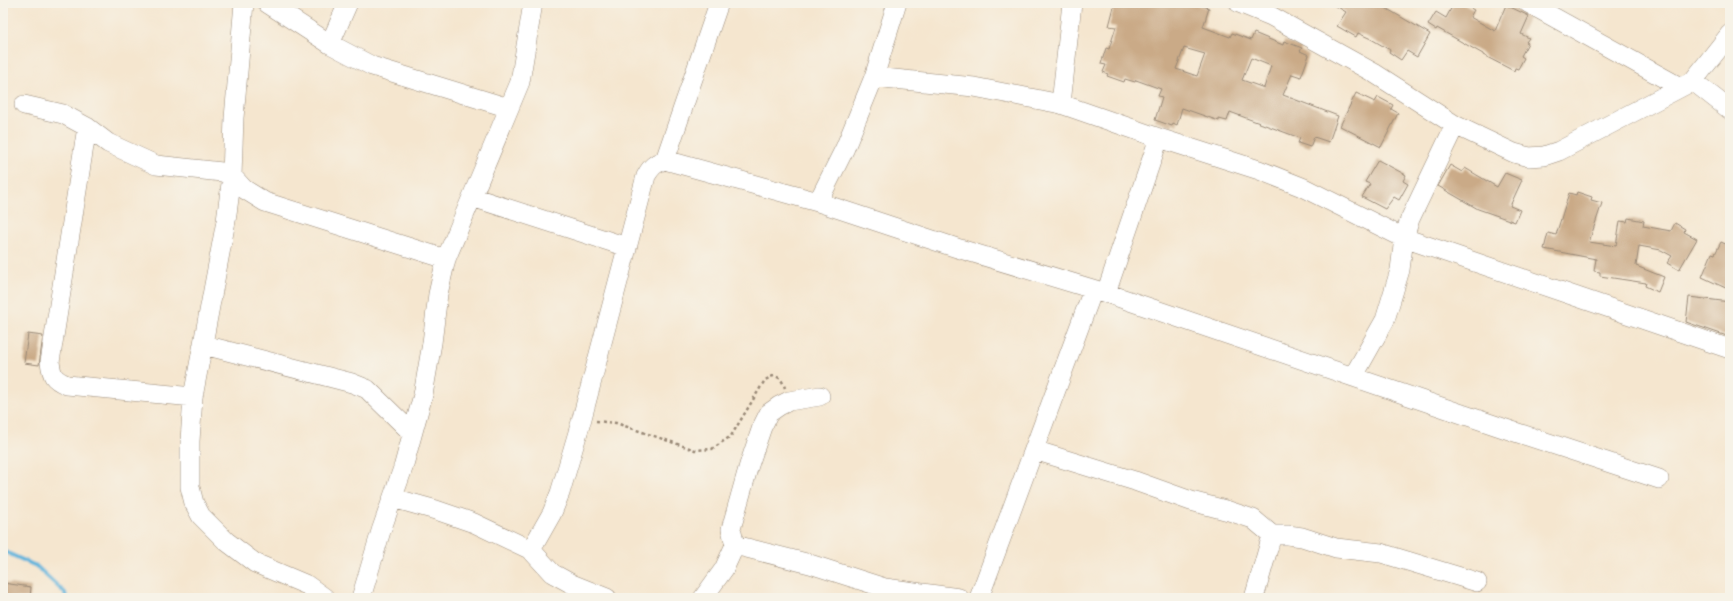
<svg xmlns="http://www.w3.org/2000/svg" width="1733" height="601" viewBox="0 0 1733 601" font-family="Itim,sans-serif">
	<rect width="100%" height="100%" fill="#f7f3e8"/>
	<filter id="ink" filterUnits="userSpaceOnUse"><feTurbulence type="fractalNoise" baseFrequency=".025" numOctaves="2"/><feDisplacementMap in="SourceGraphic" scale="8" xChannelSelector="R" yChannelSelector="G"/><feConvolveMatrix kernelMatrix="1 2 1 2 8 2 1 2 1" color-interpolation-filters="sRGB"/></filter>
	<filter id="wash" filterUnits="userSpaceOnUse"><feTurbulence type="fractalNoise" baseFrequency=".012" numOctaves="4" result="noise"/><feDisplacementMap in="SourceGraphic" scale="16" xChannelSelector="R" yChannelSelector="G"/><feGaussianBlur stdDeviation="0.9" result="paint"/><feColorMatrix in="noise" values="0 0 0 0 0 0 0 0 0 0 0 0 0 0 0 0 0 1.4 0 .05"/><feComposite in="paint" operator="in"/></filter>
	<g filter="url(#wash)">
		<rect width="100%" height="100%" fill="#f5e6cf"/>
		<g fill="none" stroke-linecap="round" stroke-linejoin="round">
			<path stroke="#61b4dc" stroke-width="4" d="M3,551L36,566L65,593L66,598"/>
		</g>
		<g id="blocks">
			<path fill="#caaa87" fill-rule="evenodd" d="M1115,3H1193L1209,8L1203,27L1230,37L1232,33L1251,40L1254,33L1283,45L1284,41L1302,48L1300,51L1309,55L1301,77L1292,74L1283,95L1338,116L1329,142L1314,137L1310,147L1298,143L1300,138L1230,112L1227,121L1219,119V121L1182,108L1177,125L1173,123L1172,126L1155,120L1162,97L1158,96L1161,89L1136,80L1135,82L1125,79L1124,82L1107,76L1108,74L1103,72L1106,65L1101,64L1106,48L1109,49L1116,27L1109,26ZM1184,48L1205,54L1197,76L1176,69ZM1251,58L1271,66L1264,88L1242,80Z
				M1331,3H1377L1430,34L1417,57L1407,51L1401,60L1389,52L1390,50L1371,39L1358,33L1356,37L1337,26L1346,12Z
				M1454,3H1461L1474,10L1470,17L1495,31L1506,5L1529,16L1521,34L1529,38L1526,42L1528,43L1521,56L1524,58L1518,69L1515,68L1514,71L1483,55V54L1437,28L1436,30L1428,25L1436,12L1446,18Z
				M1356,93L1375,102L1378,97L1393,105L1391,109L1398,113L1381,147L1340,126Z
				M1378,160L1406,175L1403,181L1408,184L1399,200L1394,197L1385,209L1362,197L1370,184L1365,182Z
				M1450,165L1462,172L1465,168L1497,187L1505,173L1522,180L1510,206L1520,210L1515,222L1478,209L1438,186Z
				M1577,192L1592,197L1591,200L1602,203L1589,242L1616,246L1620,221L1627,222L1628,218L1644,221L1643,226L1671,231L1675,223L1685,229L1684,232L1697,239L1679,270L1667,263L1672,256L1661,250L1639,246L1636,266L1664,277L1658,292L1645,286L1646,283L1600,276V272L1594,271L1596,259L1544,249L1548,233L1556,235L1569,193L1576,195Z
				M1721,242L1730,246V290L1702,277L1712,253L1715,254Z
				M1689,297L1730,302L1727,336L1686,322Z
				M28,334L43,336L39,365L24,363Z
				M3,583L31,587L30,598H3Z"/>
		</g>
	</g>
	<g filter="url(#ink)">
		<use href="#blocks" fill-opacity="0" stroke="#988876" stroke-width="1"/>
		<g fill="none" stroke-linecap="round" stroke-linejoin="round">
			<g stroke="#988876" stroke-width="20">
				<path id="minor" d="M244,3L234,118L232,176L226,221L193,397L190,441V487L194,503L201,516L226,541L255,563L307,585L325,598
					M267,3L330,44L372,66L509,108
					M1239,3L1271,16L1374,73L1455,125L1514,153L1529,157L1544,156L1559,151L1693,81L1730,34
					M1528,3L1680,87
					M330,44L348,3
					M874,77L974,87L1061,104L1159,138L1259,170L1302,187L1404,238L1730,349
					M1693,81L1730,110
					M1061,104L1072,3
					M24,105L63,114L87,127L108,143L156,165L222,172L232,176L244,189L265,202L446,259
					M87,127L50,362C52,376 53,379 67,385L193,397
					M665,160L719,3
					M472,197L627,247
					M818,202L845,148L874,77L897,3
					M1106,293L1159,138
					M204,345L352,383L367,389L412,433
					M1353,377L1385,320L1400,270L1404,238L1410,219L1455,125
					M1034,450L1135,481L1191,501L1229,511L1253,519L1272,535H1288L1302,537L1336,548L1381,553L1477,582
					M393,498L436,510L474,523L531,550L552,573L572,584L607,598
					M735,545L810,564L885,588L959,598
					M531,550L552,513L560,493L581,422L646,176C651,167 655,163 665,160L818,202L957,248L1106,293L1512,431L1659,479
					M361,598L381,531L403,468L423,395L432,343L438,294L446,259L520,82L533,3
					M703,598L724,569L735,545L731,529L749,465L762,427L769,413L779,406L789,401L820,396
					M979,598L1093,290
					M1254,598L1272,535"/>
			</g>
			<path stroke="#988876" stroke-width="2.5" stroke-dasharray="3 3" stroke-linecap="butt" d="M596,421L616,423L695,450L712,449L731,436L765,380L773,376C780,377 782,380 785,388"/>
			<use href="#minor" stroke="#fff" stroke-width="19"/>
		</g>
	</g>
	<rect width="1733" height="601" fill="none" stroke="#f7f3e8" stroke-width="16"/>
</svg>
